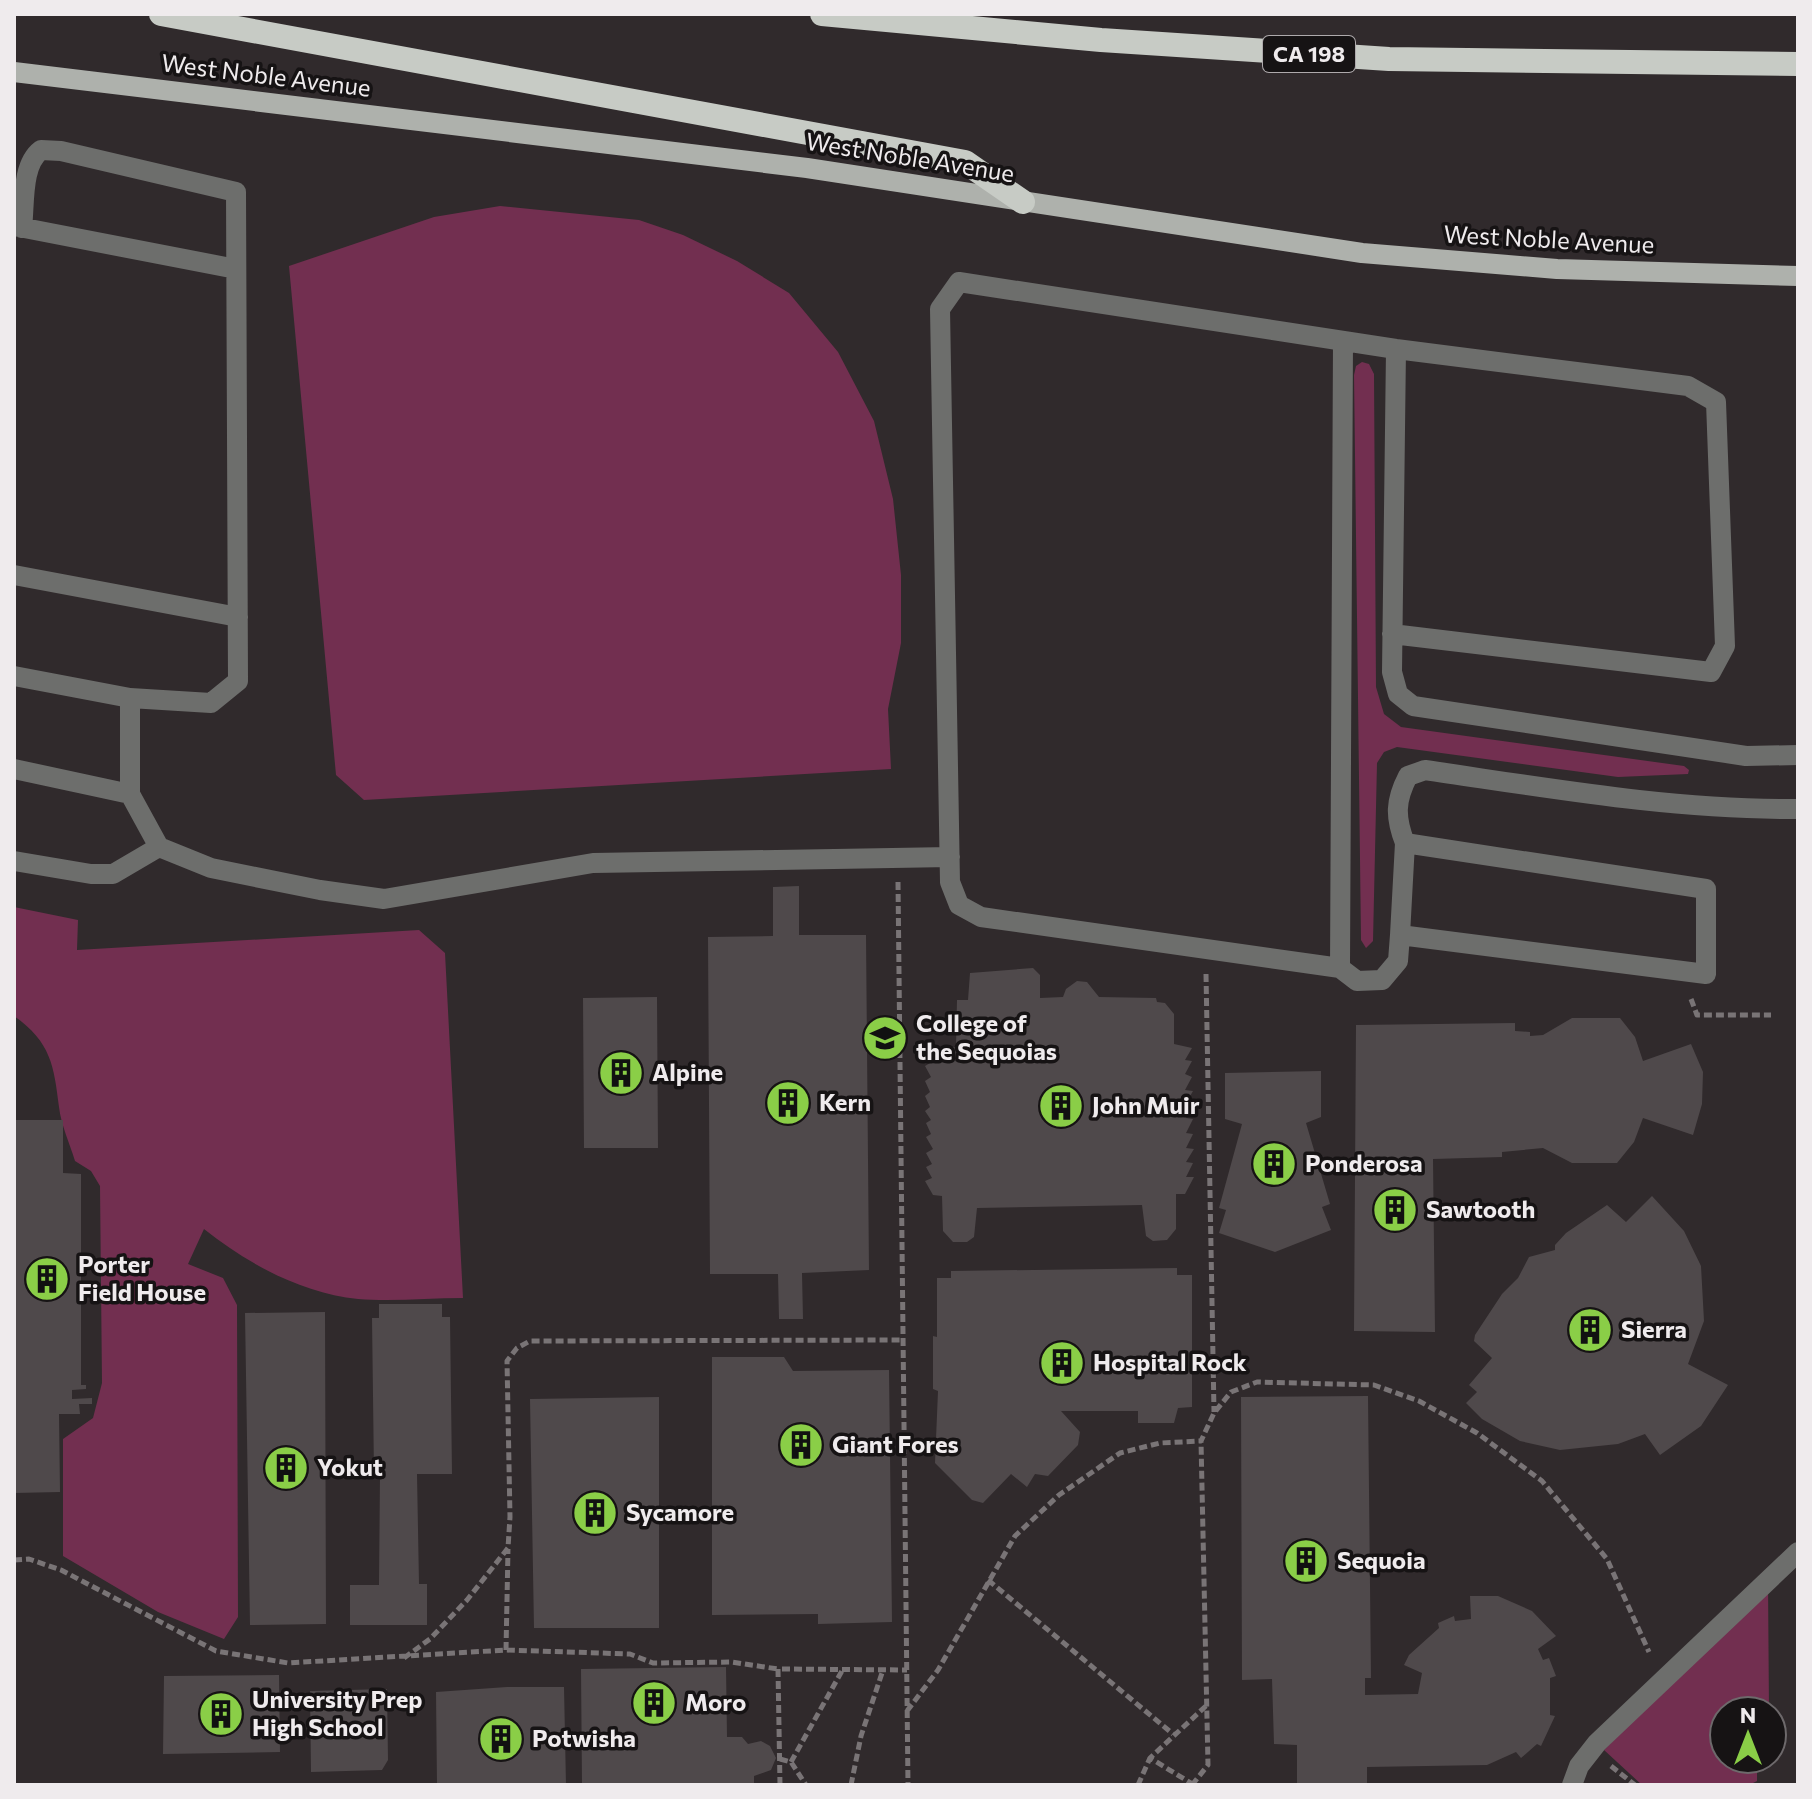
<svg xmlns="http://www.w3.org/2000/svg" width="1812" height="1799" viewBox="0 0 1812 1799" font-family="Commissioner,sans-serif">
	<rect width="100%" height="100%" fill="#302a2c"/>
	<path fill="#722f50" d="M500,206L639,220L683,235L737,261L789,293L838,352L874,421L893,499L901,575V643L888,709L891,769L364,800L336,775L289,266L434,217Z
		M1362,362L1369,364L1374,374L1376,687L1384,714L1401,727L1684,766L1689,770L1688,774L1618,777L1397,747L1384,752L1377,763L1373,941L1366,948L1361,940L1354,375L1356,366Z
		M14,907L78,920L77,950L419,930L445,953L463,1298C428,1298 392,1302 358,1299C301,1293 248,1264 204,1229L188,1264L223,1278L237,1305L238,1617L224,1639L158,1612L63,1556V1439L93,1418L102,1383L100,1186L91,1171L75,1161C70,1144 61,1125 59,1107C54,1066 51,1042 14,1016Z
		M1768,1582L1769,1711H1724V1759H1765L1757,1765V1781L1749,1785H1642L1604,1750Z"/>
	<path fill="#4f494b" d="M799,886V935H866L869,1270L802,1273L803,1319H779L778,1274H710L708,937L773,936V887Z
		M1033,968L1040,975V998L1063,997L1066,989L1077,981L1087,982L1099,997L1156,998L1157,1002L1165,1003L1174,1014V1044L1192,1048L1185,1060L1192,1061L1185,1074L1192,1077L1185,1090L1193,1091L1185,1105H1193L1186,1118L1193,1119L1186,1133L1193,1134L1186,1148L1194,1149L1186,1162L1193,1163L1186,1177H1194L1185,1194H1176V1229L1167,1240L1153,1241L1146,1236L1142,1205L977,1208L974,1237L967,1242H953L943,1231L942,1196L933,1195L925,1181L932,1178L926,1167L932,1164L926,1153L933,1149L926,1137L931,1134L926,1123L931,1120L925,1111L930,1107L925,1096L930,1092L925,1081L931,1077L925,1066L930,1063L926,1052L932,1047H956L957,1000H968L970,973Z
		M657,997L658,1148H584L583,998Z
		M1572,1018H1620L1635,1037L1643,1061L1691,1044L1703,1072L1702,1104L1693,1135L1643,1118L1634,1142L1617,1163H1572L1543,1148L1502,1152V1157L1433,1159L1435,1332L1354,1331L1356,1025L1515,1023V1031L1530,1032V1036L1543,1035Z
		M1321,1071V1117L1306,1123L1330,1204L1322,1207L1331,1230L1275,1252L1219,1233L1226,1210L1219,1208L1242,1124L1225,1119V1073Z
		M14,1120H63V1173L81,1174V1385H86V1389L72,1390V1399L92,1398V1404H79L80,1414H59L60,1492L14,1493Z
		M1652,1196L1684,1231L1701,1266L1704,1321L1688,1364L1728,1385L1701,1426L1660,1455L1645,1434L1618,1444L1560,1450L1520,1441L1482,1419L1466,1403L1477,1392L1469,1385L1492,1358L1474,1341L1475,1335L1502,1294L1518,1278L1529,1257L1555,1250V1245L1566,1233L1607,1205L1626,1222Z
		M1177,1268V1275H1192V1407L1178,1408L1174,1423H1138V1411H1061L1080,1432L1078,1445L1048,1476L1035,1474L1027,1487L1011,1474L983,1503L972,1500L935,1463L938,1391L933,1389V1336L937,1337V1278H951V1271Z
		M379,1304H442V1317H450L452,1474H417L419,1584H427V1625H350V1585H379L380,1475L374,1474L372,1318H379Z
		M325,1312L326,1624L250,1625L245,1313Z
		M712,1357H784L793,1371L889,1370L892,1622L818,1624V1614L712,1615Z
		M1368,1396L1371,1678H1365V1695L1418,1694L1422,1673L1404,1665L1409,1655L1439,1628L1438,1623L1454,1616L1455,1621L1471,1619L1470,1596H1498L1532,1611L1556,1636L1538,1649L1543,1660L1549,1658L1556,1676L1550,1678V1715L1555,1716L1541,1746L1537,1744L1521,1758L1516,1752L1487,1765L1367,1767V1785H1297V1745L1274,1744L1272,1679L1242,1680L1241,1397Z
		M659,1397V1628H534L530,1399Z
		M726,1667L727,1737H742L748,1744L761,1741L770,1746L776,1758L771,1770L754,1776V1785H582L581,1669Z
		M279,1675L280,1752L163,1754L164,1676Z
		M507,1687H564L566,1785H437L436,1692Z
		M387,1689L388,1760L382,1770L311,1772L310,1691Z"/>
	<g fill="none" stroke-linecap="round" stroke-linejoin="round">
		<path stroke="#797476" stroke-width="5" stroke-dasharray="8 4" stroke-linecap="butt" d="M898,882L908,1785
			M1206,974L1214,1412
			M1691,999L1697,1015H1771
			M14,1560L29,1559L61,1570L216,1651L288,1663L506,1650L630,1654L653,1663L731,1662L778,1669
			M988,1580L1173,1734
			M506,1650L508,1549
			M404,1658L430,1639L467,1600L508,1548L510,1517L507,1361L517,1348L530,1341L902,1340
			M907,1711L938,1670L1015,1536L1059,1495L1120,1453L1160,1443L1201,1441L1214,1413L1231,1392L1257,1382L1374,1385L1419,1401L1477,1433L1542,1481L1607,1559L1649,1652
			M780,1759L791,1762L806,1785
			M791,1762L843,1669
			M1611,1766L1635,1785
			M780,1785L778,1669L907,1670
			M851,1785L861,1736L883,1670
			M1138,1785L1150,1758
			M1192,1785L1208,1765L1201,1441
			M1194,1785L1150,1758L1207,1705"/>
		<path stroke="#6d6e6c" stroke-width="20" d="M14,226L236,269
			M22,228C25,204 21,165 41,150L61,151L236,192L238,681L211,703L130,698
			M1396,349L1392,672L1398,694L1413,706L1746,756L1798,755
			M14,575L238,617
			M1392,634L1711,672L1725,646L1716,402L1688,386L1396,349L959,282L940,309L950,882L959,905L981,917L1340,968L1357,981L1382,980L1398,961L1400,935L1706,974V889L1405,843C1395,817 1395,801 1408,776L1425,770C1549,788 1672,810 1798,809
			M14,676L130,698V794L159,847L211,868L320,890L384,899L593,863L950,857
			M14,769L130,794
			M14,861L91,874H113L159,847
			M1400,935L1405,843
			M1340,968L1343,341
			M1572,1785L1579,1766L1597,1743L1798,1552"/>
		<path stroke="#aeb1ac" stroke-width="20" d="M14,72L807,168L1362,253L1557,269L1798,276"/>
		<path stroke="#c7cbc5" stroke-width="24" d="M161,14L965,162L1023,202
			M822,14L1101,40L1389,59L1798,64"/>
	</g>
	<defs>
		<g id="university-disc" transform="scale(2.3)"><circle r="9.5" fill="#8ace47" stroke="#161314"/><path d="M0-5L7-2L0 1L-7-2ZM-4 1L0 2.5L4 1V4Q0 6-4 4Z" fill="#111"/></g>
		<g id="building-disc" transform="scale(2.3)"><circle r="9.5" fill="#8ace47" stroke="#161314"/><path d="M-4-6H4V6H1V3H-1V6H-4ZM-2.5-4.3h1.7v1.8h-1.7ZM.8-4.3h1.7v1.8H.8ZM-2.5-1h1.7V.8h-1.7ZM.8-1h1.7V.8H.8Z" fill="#111"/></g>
	</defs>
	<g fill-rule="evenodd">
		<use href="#university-disc" x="885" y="1038"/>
		<use href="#building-disc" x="621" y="1073"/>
		<use href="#building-disc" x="788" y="1103"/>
		<use href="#building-disc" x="1061" y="1106"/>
		<use href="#building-disc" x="1274" y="1164"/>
		<use href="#building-disc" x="1395" y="1210"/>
		<use href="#building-disc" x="47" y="1279"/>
		<use href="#building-disc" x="1590" y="1330"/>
		<use href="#building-disc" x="1062" y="1363"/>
		<use href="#building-disc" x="801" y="1445"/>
		<use href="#building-disc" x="286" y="1468"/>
		<use href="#building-disc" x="595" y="1513"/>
		<use href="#building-disc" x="1306" y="1561"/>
		<use href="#building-disc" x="654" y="1703"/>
		<use href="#building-disc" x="221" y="1714"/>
		<use href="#building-disc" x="501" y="1739"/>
	</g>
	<g text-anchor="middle" stroke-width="7" stroke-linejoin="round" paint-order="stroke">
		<rect fill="#161314" stroke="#aeaaac" stroke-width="2" x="1263" y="36" width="92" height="36" rx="6"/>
		<g font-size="22" font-weight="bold" fill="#efebed">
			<text x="1309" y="62">CA 198</text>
		</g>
		<g font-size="24" fill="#efebed" stroke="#161314">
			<text transform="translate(266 76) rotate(7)" y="8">West Noble Avenue</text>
			<text transform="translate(910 158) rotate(9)" y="8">West Noble Avenue</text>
			<text transform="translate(1549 240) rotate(3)" y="8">West Noble Avenue</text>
		</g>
		<g font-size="24" font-weight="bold" fill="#efebed" stroke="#161314" text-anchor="start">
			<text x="916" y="1032">College of<tspan x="916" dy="28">the Sequoias</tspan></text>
			<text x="652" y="1081">Alpine</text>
			<text x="819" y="1111">Kern</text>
			<text x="1092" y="1114">John Muir</text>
			<text x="1305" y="1172">Ponderosa</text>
			<text x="1426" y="1218">Sawtooth</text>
			<text x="78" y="1273">Porter<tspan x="78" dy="28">Field House</tspan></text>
			<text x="1621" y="1338">Sierra</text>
			<text x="1093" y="1371">Hospital Rock</text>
			<text x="832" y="1453">Giant Fores</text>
			<text x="317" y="1476">Yokut</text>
			<text x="626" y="1521">Sycamore</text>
			<text x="1337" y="1569">Sequoia</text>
			<text x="252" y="1708">University Prep<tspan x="252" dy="28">High School</tspan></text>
			<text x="685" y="1711">Moro</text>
			<text x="532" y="1747">Potwisha</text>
		</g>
	</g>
	<rect width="1812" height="1799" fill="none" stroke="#efebed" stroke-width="32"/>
	<g transform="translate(1748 1735)"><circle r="38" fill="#161314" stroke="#6d696b" stroke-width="2"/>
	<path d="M0-6L14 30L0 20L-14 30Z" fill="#8ace47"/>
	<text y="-12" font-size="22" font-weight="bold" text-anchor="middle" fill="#efebed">N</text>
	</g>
</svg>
